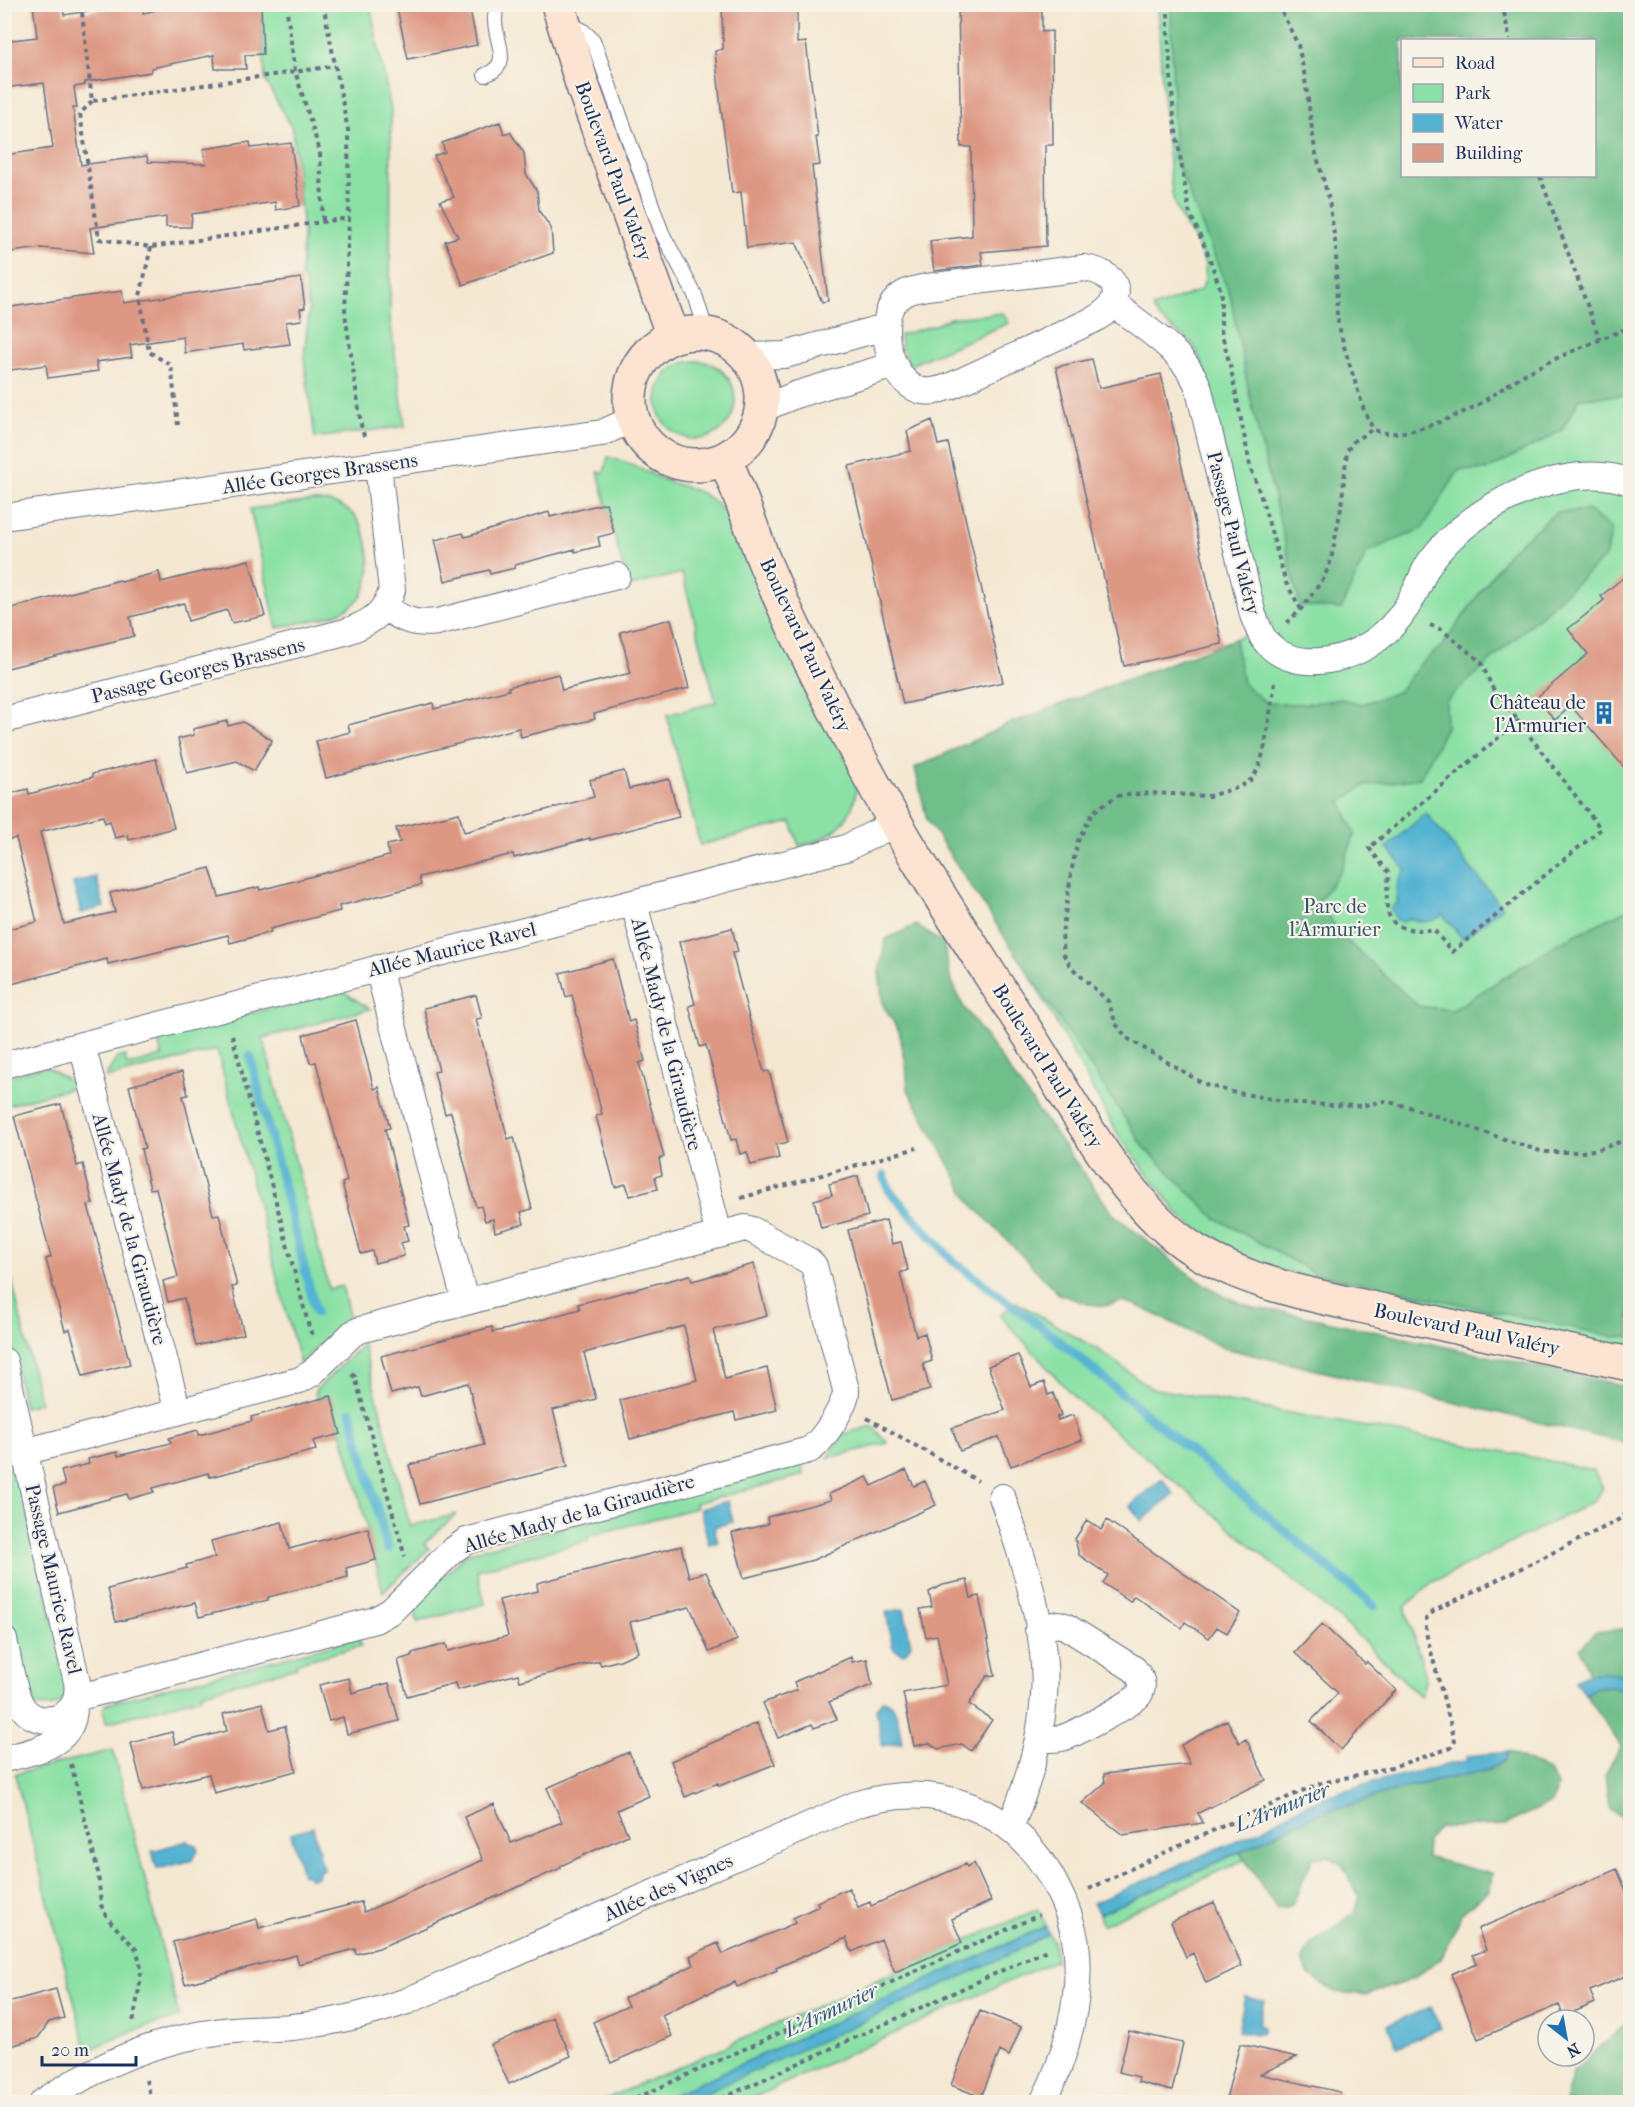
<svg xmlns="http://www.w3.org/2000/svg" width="1635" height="2107" viewBox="0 0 1635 2107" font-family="'IM FELL French Canon',serif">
	<rect width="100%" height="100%" fill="#f7f3e8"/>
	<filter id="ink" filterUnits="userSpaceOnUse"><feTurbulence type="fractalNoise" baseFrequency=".0167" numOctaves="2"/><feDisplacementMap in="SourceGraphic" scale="12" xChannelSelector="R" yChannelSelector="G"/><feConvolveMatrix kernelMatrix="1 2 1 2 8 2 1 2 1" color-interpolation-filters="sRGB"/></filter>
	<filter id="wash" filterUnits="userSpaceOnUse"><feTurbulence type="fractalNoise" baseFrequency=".008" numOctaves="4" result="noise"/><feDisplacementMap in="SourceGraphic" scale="24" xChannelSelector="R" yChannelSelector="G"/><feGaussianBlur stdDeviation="1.35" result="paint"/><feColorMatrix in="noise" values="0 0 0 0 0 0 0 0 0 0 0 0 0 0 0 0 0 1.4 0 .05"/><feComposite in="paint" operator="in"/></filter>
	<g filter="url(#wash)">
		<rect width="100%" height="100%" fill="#f4e8d2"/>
		<path fill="#8be1a5" stroke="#538882" stroke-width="1.5" fill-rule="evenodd" d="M261,5H370L391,110L390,318L405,426L315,438L304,358L309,310L304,278L301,277L303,230L294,143L292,128L265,80Z
			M1158,5H1630V1351L1535,1332L1254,1264L1226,1250L1180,1216L1120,1138L915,768L1011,723L1272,625L1263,608L1204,368C1200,361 1198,352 1193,345C1183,331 1160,326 1153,308L1201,290C1218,259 1182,230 1174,202C1170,186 1170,168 1168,152C1163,103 1160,54 1158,5ZM1402,40H1594V176H1402Z
			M1003,313L1009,323L910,365L901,346L900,335L935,325L950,318Z
			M657 400a39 39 0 1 1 78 0a39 39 0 1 1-78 0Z
			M608,457C628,462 643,470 661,479C668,482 676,484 683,486C702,491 718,502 729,518L856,781C858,817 833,839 799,846L791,822L700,845L667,715L716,702L682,573L628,587L598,472L604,473Z
			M314,501C351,501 365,521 369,555C371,573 369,589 356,602C339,619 300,622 277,628L250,509Z
			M341,990L370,1009L263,1038L329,1289L342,1286L349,1316L300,1364L217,1050L106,1078L105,1077L117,1058L125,1056L127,1066L162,1056L157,1037Z
			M45,1066L78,1086L5,1106V1077Z
			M4,1246L40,1403L24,1407L5,1310Z
			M1016,1302L1100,1351L1151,1388L1517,1454L1593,1470L1603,1488L1593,1502L1431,1583L1405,1607L1426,1677L1421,1697L1350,1628L1075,1398L1000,1315Z
			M363,1344L410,1526L457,1514L424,1543L429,1549L383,1592L355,1479L330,1396L317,1400L315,1391Z
			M872,1426L888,1443L828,1458L843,1434Z
			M4,1446L13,1453L68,1686C63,1707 55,1708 36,1706L26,1695L5,1599Z
			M802,1465L804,1475L695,1503L696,1508L588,1536V1541L477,1570L485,1604L417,1622L414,1604L467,1553Z
			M359,1638L361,1646L296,1663L297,1667L201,1693L202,1697L106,1723L103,1709L106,1704Z
			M113,1750L179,2017L130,2032L87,2051L15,1774Z
			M1240,1852L1244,1860L1102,1925L1099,1914Z
			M1038,1909L1046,1926L692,2087L657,2102H599Z
			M1049,1934L1053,1941L1056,1960L743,2102H686Z"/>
		<path fill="#70bf8a" stroke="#467774" stroke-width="1.5" fill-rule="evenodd" d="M1171,5H1630V395L1580,398L1562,430L1547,439L1487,470H1459L1422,529L1367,552L1341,609L1300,606L1250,397L1230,295L1174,156ZM1402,40H1594V176H1402Z
			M1588,510L1612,530L1605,557L1446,701V727L1420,778L1363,786L1341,802L1355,834L1340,872L1318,902L1344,938L1418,1006L1453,1010L1557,944L1630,908V1336L1615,1337L1314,1273L1215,1218L1144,1147L927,820L915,768L1011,723L1235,639L1243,683L1266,703L1304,704L1342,699L1362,704L1398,692L1421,663L1442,646L1508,553L1555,513Z
			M916,925L944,944L950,977L963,1006L1113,1214L1193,1277L1222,1295L1253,1308L1285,1312L1630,1387V1444L1224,1348L1136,1305L1122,1301L1105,1306L1088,1304L1059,1294L970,1202L908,1090L906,1064L899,1031L883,1005L879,972L886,939Z
			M1630,1628V1675L1589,1674L1580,1649L1596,1632Z
			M1598,1686L1630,1689V1823L1609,1808L1605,1775L1621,1746L1586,1695L1591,1689Z
			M1508,1752L1549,1771L1557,1786L1553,1802L1504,1825L1438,1828L1427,1841L1426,1857L1492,1874L1490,1890L1463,1912L1441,1958L1413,1979L1367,1995L1335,1992L1309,1975L1302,1961L1311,1944L1354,1913L1359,1896L1343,1866L1329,1856L1313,1858L1292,1905L1277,1909L1240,1852L1312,1816L1409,1787L1488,1770L1504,1761Z
			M1630,2020V2102H1565L1573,2072Z"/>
		<path fill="#53b3d2" stroke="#377198" stroke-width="1.5" d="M1426,813L1502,907L1463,939L1443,915C1432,923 1422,924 1410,918L1403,922C1396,921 1392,914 1391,908L1398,902C1394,889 1398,879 1406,870L1387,847Z
			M96,877L104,907L81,913L73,883Z
			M1162,1479L1174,1494L1142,1521L1130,1506Z
			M728,1501L733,1522L714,1527L718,1542L709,1545L700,1509Z
			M904,1609L911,1645L906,1652L902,1654L893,1648L886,1612Z
			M1601,1673L1630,1675V1689C1614,1690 1598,1680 1586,1695L1575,1681L1589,1674Z
			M882,1700C899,1701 899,1729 902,1743L882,1746L876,1709Z
			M1508,1752L1504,1761L1488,1770L1409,1787L1312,1816L1240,1852L1099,1914L1093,1903L1258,1831L1292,1811L1323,1797L1377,1781L1468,1760L1467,1756Z
			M313,1827L323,1869L319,1871L318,1877L311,1879L305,1874L302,1875L291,1833Z
			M188,1841L189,1843L196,1845L198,1850L193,1860L157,1869L152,1851Z
			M1046,1926L1049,1934L1002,1958L686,2102H657Z
			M1245,1997L1264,2001L1258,2025L1264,2027L1262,2034L1257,2032L1256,2035L1238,2031Z
			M1431,2007L1440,2028L1397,2047L1388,2025Z"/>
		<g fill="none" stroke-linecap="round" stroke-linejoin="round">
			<path stroke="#53b3d2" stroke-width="9" d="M250,1056L316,1313
				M884,1175L889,1190L952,1260L1057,1339L1374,1606
				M351,1412L388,1549"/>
		</g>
		<g id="blocks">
			<path fill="#dd9883" d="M33,4H63L64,15L134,4H142L143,13L184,4H261L263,54L245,55L246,69H215L214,55L151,68V72L85,82V85L74,87L77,108H73L81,165L147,156L148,162L206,164L203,149L250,142L251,148L291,143L300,206L276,210L275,202L192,214L191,227H166V217L90,228L94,253L41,248L4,253V155L53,148L44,83L4,88V41L37,37Z
				M403,4H469L477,45L408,59L397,8L404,7Z
				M722,4H797V43L806,42L818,137H816L820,165L812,166L828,301L822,302L796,242L747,248L741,192L732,193L721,109L715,51L723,49Z
				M958,4H1042V32L1052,31L1053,145H1045L1046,246L981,252L983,265L934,271L930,241L972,236L971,147H961Z
				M500,122L504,134L510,132L524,153L526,174L537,191L539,211L551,228L553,253L463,285L445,241L458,237L440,201L454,197L434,156L445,152L442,143Z
				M301,278L305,308L300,309L302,320L286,322L290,344L244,350L243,344L185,353L183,337L130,345L132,357L96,362L98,371L48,378L46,365L4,371V308L122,291L124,303Z
				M1092,359L1099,388L1161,374L1222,644L1124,666L1056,367Z
				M932,420L938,445L948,443L1003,682L903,704L849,466L911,451L907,431Z
				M606,503L614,533L598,537L600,546L575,552V549L515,565V568L490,574L489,570L445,581L435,540L463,533L465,537L549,512L550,517Z
				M249,560L265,616L232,623L227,610L188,621L184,603L130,617L134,636L4,669V610L120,580L121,582L159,572L161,582Z
				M1630,572V774L1571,706L1555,720L1536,698L1588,654L1568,629L1604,600L1601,596Z
				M671,619L689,688L594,714L595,719L521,737L519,728L326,778L316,741L350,732L348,725L433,703L434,709L509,690L508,687L558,674L562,690L631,673L620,632Z
				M227,721L228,726L243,722L272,740L254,771L237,761L187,773L178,739L194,735L193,729Z
				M156,759L174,828L129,840L128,835L115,838L110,821L105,823L103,816L40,832L64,924L115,912L110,893L210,868L219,897L259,887L260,890L389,856L387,845L400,842L396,828L459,813L464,832L594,797L590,780L624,771L629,789L669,779L679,817L590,840V838L514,858L513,854L419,877L421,885L339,906L340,911L270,929L271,932L230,943L228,935L108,964L107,959L4,986V930L37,922L16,838L4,841V795L28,789L29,794L93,777L92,774Z
				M732,928L738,952L732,953L751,1025L764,1072L769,1071L788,1142L776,1145L779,1158L751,1165L747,1152L740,1154L736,1139L731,1140L706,1045L700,1047L689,1006L695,1004L679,942Z
				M613,959L629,1022L634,1020L645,1061L639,1063L664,1157L659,1159L662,1175L655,1177L658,1189L630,1196L626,1184L615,1187L596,1116L602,1114L572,995L566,997L560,973Z
				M476,995L482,1018L476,1019L508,1139L514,1137L532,1209L521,1212L524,1224L495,1232L493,1219L485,1221L481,1206L476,1207L451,1112L445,1114L434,1072L439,1071L424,1008Z
				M356,1020L374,1089L379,1087L390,1128L385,1129L409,1225L404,1226L408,1241L401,1243L404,1256L375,1263L372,1251L361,1254L342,1183L347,1181L316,1062L310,1063L303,1035Z
				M182,1072L188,1095L183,1096L213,1215L219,1214L237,1286L232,1287L244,1334L196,1346L184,1298L168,1302L163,1281L178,1277L156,1188L150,1189L141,1149L145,1148L129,1086Z
				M61,1104L77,1166L83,1164L93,1204L88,1205L130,1364L83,1376L70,1329L65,1331L46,1259L51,1257L14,1116Z
				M858,1176L868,1216L821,1228L814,1200L832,1195L829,1184Z
				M886,1220L892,1244L901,1242L908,1270L900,1273L916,1336L925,1333L932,1361L923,1364L930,1390L892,1400L848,1230Z
				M754,1264L767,1316L713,1330L725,1379L767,1368L777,1410L736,1420L734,1412L630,1439L620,1400L697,1380L684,1326L584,1353L596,1399L553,1410L568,1466L420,1504L409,1465L484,1445L468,1383L421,1396L418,1387L391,1394L381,1356L492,1327L493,1332L508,1329L580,1309L578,1304L690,1275L692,1281Z
				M1018,1355L1031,1387L1044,1382L1048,1395L1053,1393L1061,1415L1057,1417L1058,1420L1073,1415L1082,1440L1011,1466L999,1437L960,1451L952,1428L1005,1410L988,1366Z
				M331,1396L341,1434L313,1441L316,1450L210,1477L208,1473L153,1488L154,1492L129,1499L127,1494L59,1512L53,1488L65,1485L61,1471L89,1464L88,1459L117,1452L118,1456L171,1443L169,1438L198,1430L199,1435L252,1421L251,1417Z
				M906,1470L914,1486L925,1481L936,1505L813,1560L744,1578L732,1533L768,1524L767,1517L831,1500L829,1494L867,1477L872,1486Z
				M1087,1520L1101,1530L1107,1520L1240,1613L1227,1633L1217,1627L1209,1638L1185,1622L1182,1628L1134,1596L1130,1602L1103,1583L1108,1575L1079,1555L1075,1539Z
				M282,1522L289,1549L368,1528L376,1560L346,1568L348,1577L268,1597V1600L199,1617L195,1603L116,1622L108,1589L187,1568L186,1565L215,1557L211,1541Z
				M681,1546L689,1577L706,1572L737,1640L709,1652L690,1607L630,1622L638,1652L620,1660L601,1665L599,1661L520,1681L518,1674L457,1690L455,1683L407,1696L398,1660L412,1656V1653L446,1644L448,1651L508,1636L499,1600L538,1591L537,1583Z
				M967,1580L971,1598L979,1596L995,1675L987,1676L969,1704L992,1720L971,1751L962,1744L938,1749L929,1743L914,1746L903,1693L947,1685L937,1635L926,1637L920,1609L932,1607L929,1592L943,1585Z
				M1322,1624L1365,1664L1367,1662L1396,1690L1341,1750L1311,1721L1338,1693L1295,1653Z
				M851,1657L852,1662L867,1659L872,1685L829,1702L837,1719L814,1728L812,1724L778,1738L763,1703L797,1690L794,1682Z
				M349,1678L352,1693L389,1683L399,1721L347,1734L343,1717L329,1721L319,1685Z
				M262,1703L269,1730L285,1726L296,1771L214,1793L209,1774L143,1790L131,1743L172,1732L175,1744L227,1731L223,1714Z
				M1227,1720L1239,1743L1246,1739L1266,1780L1198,1813L1203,1823L1123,1835L1082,1803L1105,1783L1104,1774L1190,1764L1181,1745Z
				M757,1723L775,1764L719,1786L718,1783L685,1797L671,1761Z
				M629,1752L649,1796L617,1810L628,1835L560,1866L561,1868L379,1948L356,1954L355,1949L299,1964L296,1955L185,1984L173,1942L257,1919L259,1928L361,1902L364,1912L483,1860L464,1817L494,1804L511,1843L562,1822L547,1788Z
				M974,1863L991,1901L952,1919L962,1943L895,1972L881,1939L852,1952L846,1938L776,1968L777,1970L737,1987L735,1982L707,1994L706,1993L662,2015L672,2036L611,2063L593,2022L628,2006L624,1998L694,1965L690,1956L718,1943L723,1954L795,1923L793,1918L819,1906L817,1902L849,1888L858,1907L870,1902L871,1906L966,1864L967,1867Z
				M1617,1869L1630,1900V1974L1590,1991L1595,2003L1564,2016L1559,2005L1478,2039L1451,1974L1477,1963L1473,1955L1486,1950L1478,1929Z
				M1214,1902L1242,1966L1206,1983L1193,1953L1186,1957L1171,1922Z
				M56,1989L64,2018L49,2022L38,2038L4,2048V2003Z
				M980,2011L1021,2027L1009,2056L1000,2051L981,2097L951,2085Z
				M553,2017L571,2056L509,2084L491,2045Z
				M1129,2031L1183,2043L1172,2091L1138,2082L1139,2077L1119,2072Z
				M1240,2044L1297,2057L1260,2074L1340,2092L1339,2103H1225Z"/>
		</g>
	</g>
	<g filter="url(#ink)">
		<use href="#blocks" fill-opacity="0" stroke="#677087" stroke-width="1.5"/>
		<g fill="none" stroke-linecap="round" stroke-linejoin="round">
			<g stroke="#677087" stroke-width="16">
				<path id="lane" d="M568,23L582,30L593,40L662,233L695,295L707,333
					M485,75C520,62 485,34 498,4"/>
			</g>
			<g stroke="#677087" stroke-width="28">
				<path id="street" d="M1084,268C1121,273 1128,302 1093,320L951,386C941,389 930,394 919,390C890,381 874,320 897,299C905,291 916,289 927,287Z
					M1114,304C1144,328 1183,350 1198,386L1253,615C1257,624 1260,636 1267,643C1296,674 1351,661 1380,637C1394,626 1406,610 1414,594C1420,584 1423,572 1430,562C1468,508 1565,457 1630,482
					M748,356L785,355L884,327
					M762,409L795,395L894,365
					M4,517L602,433L633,419
					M385,608C405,620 413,625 437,622L617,576
					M4,720L345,632C368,624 385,615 392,590L378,465
					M634,903L719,1235
					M378,968L465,1301
					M82,1045L178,1412
					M4,1065L846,848L896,823
					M4,1361L77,1682C78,1690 78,1697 74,1704C64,1723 35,1725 23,1708C13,1695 8,1657 4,1640
					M24,1452L300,1380L312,1373L352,1334L360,1330L745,1228L752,1230L809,1261L814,1266L846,1390C847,1404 821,1444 809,1450L466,1541L452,1551L391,1611L375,1620L76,1698
					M1002,1497C1022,1554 1049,1636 1044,1696C1041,1742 1027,1786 1010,1828
					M1038,1738C1046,1739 1054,1740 1062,1738C1073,1735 1134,1703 1139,1695C1145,1685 1141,1677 1134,1669L1065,1626L1058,1624L1038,1629
					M4,1759C35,1751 75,1745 74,1705
					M43,2102C97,2065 158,2039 223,2031C246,2028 269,2029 292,2027C332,2023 369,2014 407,2001L855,1805C937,1779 1015,1808 1055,1884C1065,1903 1073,1924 1076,1944C1083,1993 1066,2059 1043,2102"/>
			</g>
			<g stroke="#677087" stroke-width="36">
				<path id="secondary" d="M558,4L582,84L673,336
					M630 399a66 66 0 1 1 132 0a66 66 0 1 1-132 0Z
					M725,459C739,491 750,523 762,556C788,620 823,688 855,749C908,852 974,948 1035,1045C1077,1112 1129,1210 1196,1251C1255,1287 1327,1298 1393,1313C1472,1331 1551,1348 1630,1364"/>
			</g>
			<path stroke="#677087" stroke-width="4" stroke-dasharray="4.5 4.5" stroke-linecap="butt" d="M81,4L92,101L335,66
				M286,4L295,71L320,152L323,222
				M323,4L348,130L349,218L345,313L362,431L365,437
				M1168,4V33L1174,119L1189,211L1208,254L1221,291V331L1231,369L1250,465L1263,503L1286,583L1301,609
				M1278,4L1298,45L1304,72L1315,150L1329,200L1336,248L1337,318L1345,350L1364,410L1373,429
				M1502,4L1510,40
				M92,101L80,114L99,239L151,247L349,218
				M1540,176L1600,340
				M151,247L140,296L149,352L171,365L178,425
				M1287,623L1301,609L1324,578L1331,560L1341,508L1347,451L1354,441L1373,429C1395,443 1452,418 1474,407C1492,397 1507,384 1525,374C1558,356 1595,342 1630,327
				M1430,625L1442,630L1481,662L1492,687L1601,829L1452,952L1434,930C1383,932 1384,916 1389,873L1369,848L1519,720
				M1275,683L1264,750L1259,767L1252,779L1240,787L1209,796L1150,793L1117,796L1093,812L1078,841L1073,862L1062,934L1064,955L1071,967L1108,1001L1116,1024L1127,1038L1204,1084L1232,1092L1301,1104L1361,1106L1385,1101L1409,1107L1543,1152H1583L1603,1148L1630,1138
				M232,1035L310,1331L313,1334
				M741,1198L917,1148
				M352,1374L355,1377L405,1557
				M867,1418L978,1481
				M71,1764L98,1872L101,1905L108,1919L136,1949L139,1959L141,1969L140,1983L133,2023
				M1089,1889L1185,1843L1318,1784L1392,1767L1451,1748L1455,1741L1426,1633V1619L1434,1611L1615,1522L1630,1511
				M146,2080L152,2102
				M628,2102L1039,1915
				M714,2102L1049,1949"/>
			<use href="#lane" stroke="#fff" stroke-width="14"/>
			<use href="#street" stroke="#fff" stroke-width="26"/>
			<use href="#secondary" stroke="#fde4d1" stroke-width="33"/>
		</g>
	</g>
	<defs>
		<g id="building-bare" transform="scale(1.8)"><path d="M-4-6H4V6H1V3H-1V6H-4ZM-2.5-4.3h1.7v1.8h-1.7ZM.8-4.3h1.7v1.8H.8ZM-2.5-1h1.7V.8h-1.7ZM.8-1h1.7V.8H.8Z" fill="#1f6fb2" stroke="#f7f3e8" stroke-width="2.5" paint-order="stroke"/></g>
	</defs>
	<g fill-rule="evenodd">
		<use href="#building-bare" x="1604" y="713"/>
	</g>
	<g text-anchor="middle" stroke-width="4.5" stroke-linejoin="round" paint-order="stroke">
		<g font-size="20" fill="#1b2f5e" stroke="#f7f3e8">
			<text transform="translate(614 171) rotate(70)" y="7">Boulevard Paul Valéry</text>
			<text transform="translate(320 473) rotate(-8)" y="7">Allée Georges Brassens</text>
			<text transform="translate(1234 533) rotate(76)" y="7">Passage Paul Valéry</text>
			<text transform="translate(806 645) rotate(65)" y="7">Boulevard Paul Valéry</text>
			<text transform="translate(198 670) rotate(-14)" y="7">Passage Georges Brassens</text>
			<text transform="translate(452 949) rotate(-14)" y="7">Allée Maurice Ravel</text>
			<text transform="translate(667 1034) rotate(76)" y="7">Allée Mady de la Giraudière</text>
			<text transform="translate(1048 1066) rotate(58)" y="7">Boulevard Paul Valéry</text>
			<text transform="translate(130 1229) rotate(75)" y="7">Allée Mady de la Giraudière</text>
			<text transform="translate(1467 1329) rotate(12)" y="7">Boulevard Paul Valéry</text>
			<text transform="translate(579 1513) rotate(-16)" y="7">Allée Mady de la Giraudière</text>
			<text transform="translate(54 1579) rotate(77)" y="7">Passage Maurice Ravel</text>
			<text transform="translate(668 1887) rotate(-24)" y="7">Allée des Vignes</text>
		</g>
		<g font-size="20" fill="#1b2f5e" stroke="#f7f3e8" text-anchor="end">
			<text x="1586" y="709">Château de<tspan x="1586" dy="23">l'Armurier</tspan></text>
		</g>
		<g font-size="20" fill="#31536c" stroke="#f7f3e8">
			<text x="1335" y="913">Parc de<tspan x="1335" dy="23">l'Armurier</tspan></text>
		</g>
		<g font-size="21" font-style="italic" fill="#2c5781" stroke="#f7f3e8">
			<text transform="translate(1282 1807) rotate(-22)" y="7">L'Armurier</text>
			<text transform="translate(831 2010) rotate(-25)" y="7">L'Armurier</text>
		</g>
	</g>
	<rect width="1635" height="2107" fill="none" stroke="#f7f3e8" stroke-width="24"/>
	<rect x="1401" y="39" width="195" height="138" fill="#f7f3e8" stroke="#9fa5b1" stroke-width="1.5"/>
	<rect x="1413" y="58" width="30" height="9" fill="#fde4d1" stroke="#9fa5b1" stroke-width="1.5"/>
	<text x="1455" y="69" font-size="18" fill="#1b2f5e">Road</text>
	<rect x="1413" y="84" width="30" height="18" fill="#8be1a5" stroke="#9fa5b1" stroke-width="1.5"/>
	<text x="1455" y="99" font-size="18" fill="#1b2f5e">Park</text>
	<rect x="1413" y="114" width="30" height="18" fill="#53b3d2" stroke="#9fa5b1" stroke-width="1.5"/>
	<text x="1455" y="129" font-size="18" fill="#1b2f5e">Water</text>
	<rect x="1413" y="144" width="30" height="18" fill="#dd9883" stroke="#9fa5b1" stroke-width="1.5"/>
	<text x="1455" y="159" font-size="18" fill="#1b2f5e">Building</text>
	<g transform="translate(1566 2038) rotate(149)"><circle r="28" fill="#f7f3e8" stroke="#9fa5b1" stroke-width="1.5"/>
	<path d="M0-4.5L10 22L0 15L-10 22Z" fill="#1f6fb2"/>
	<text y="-9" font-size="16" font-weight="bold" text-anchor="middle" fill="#1b2f5e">N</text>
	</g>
	<path d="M42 2056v9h94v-9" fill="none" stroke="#1b2f5e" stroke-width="3"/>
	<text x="51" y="2056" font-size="18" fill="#1b2f5e" stroke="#f7f3e8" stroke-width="4.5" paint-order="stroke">20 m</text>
</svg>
